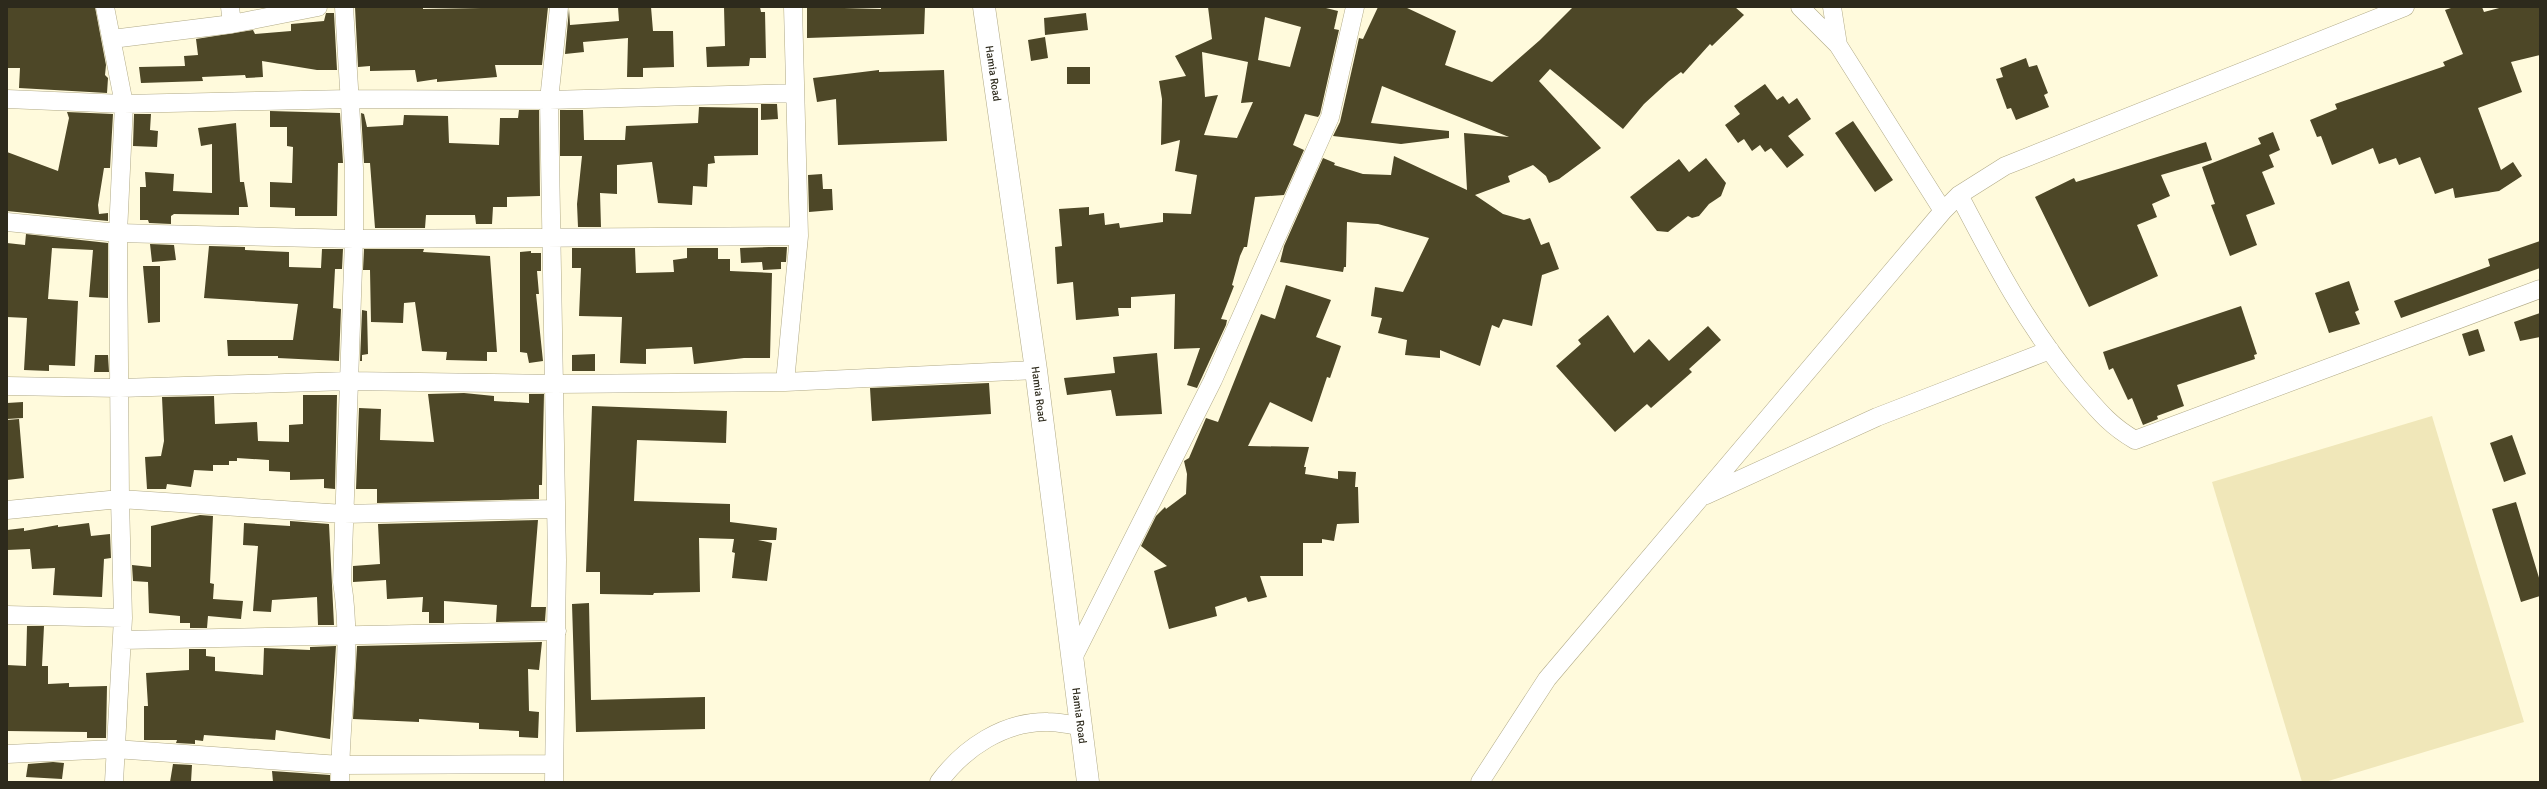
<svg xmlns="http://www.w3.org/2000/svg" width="2547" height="789" viewBox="0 0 2547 789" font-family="Signika,sans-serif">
	<rect width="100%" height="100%" fill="#fffadc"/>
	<path fill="#f0e7b9" d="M2432,416L2524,722L2325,782H2302L2212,482Z"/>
	<path fill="#4d4727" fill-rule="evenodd" d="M7,7H95L106,65L105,75L108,78L107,93L19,88L20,68H7Z
		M355,7H423V9L548,7L542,65H495L497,77L437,82V79L417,82L415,70L370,71V66L358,67Z
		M618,7H651L653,31H673L674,67L643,68V77H627L628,38L583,42L584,52L565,54L569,9L570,25L619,21Z
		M724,7H760L761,12H765L766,58H750L749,66L707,67L706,47L725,46Z
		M807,7L881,9V7H925L924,34L807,38Z
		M1208,7H1322L1338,11L1334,29L1339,30L1320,114L1318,117L1305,114L1293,145L1304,150L1284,195L1255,197L1247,247H1244L1240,256L1232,285L1234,286L1221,319L1227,320L1226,325L1197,388L1187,385L1200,348L1174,349L1175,294L1131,297V308H1118L1119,316L1076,320L1073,282L1057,284L1055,247L1062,246L1059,209L1089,207V215L1104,213L1105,225L1119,223L1120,228L1163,222V213L1191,214L1197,175L1175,171L1180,140L1161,145L1162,99L1159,81L1186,76L1175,56L1212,39ZM1265,17L1301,27L1290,67L1258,60ZM1202,52L1248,62L1241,103L1253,102L1237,138L1204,135L1218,95L1205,97Z
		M1378,7H1405L1456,31L1445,65L1492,82L1540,40L1573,7H1735L1744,15L1712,46L1710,44L1683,74L1681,72L1669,81L1644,104L1623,129L1550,69L1539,81L1601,148L1559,179L1549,183L1546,176L1533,165L1508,176L1510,182L1475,195L1503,214L1524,220L1530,218L1541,245L1549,242L1559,269L1542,275L1532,326L1503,319L1499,328L1492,325L1480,366L1440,350V358L1405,355L1407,340L1378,333L1382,318L1371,316L1375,287L1403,292L1429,238L1378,224L1347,222L1346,267H1344L1343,272L1280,262L1284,246L1323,158L1335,163L1334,165L1363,174L1391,175L1394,156L1467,190L1464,133L1509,137L1382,86L1371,123L1449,131V138L1401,144L1333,136L1340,122L1359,38L1363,39Z
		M2454,7H2482L2484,12L2503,7H2540V55L2511,62L2522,92L2478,108L2501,170L2513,162L2522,176L2499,191L2455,198L2453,188L2435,194L2420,157L2399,165L2396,158L2379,164L2373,148L2332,165L2321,136L2317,137L2310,120L2337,109L2335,104L2445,66L2443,62L2463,54L2445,10Z
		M326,13H334L337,70H317L262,61L263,77L246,78L245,75L202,77L203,81L141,83L139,67L185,66L184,56L198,55L196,39L253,30L255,34L291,31V24L324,21Z
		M1086,13L1088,30L1045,35L1044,18Z
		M1045,37L1048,58L1031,61L1028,40Z
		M2026,58L2029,67L2037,65L2048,93L2044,95L2049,107L2016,120L2011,108L2007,109L1996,79L2003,77L2000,68Z
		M1067,67H1090V84H1067Z
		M879,70V72L944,70L947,141L838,145L836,99L817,102L813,78Z
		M1765,84L1777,100L1783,96L1789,104L1797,98L1811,119L1788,136L1804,155L1787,168L1771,148L1765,152L1760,145L1752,151L1744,139L1738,143L1725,125L1740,114L1734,106Z
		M761,104H777L778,119L761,120Z
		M699,107L758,108V155L714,156L715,163L708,164L707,187L693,186L692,205L658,203L652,162L617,165V194L600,193L601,227H578L577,204L582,156H560V110H583L584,140H625L626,126L698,123Z
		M519,110H539L540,196L507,197V207H493L492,224H476L475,215H426L425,228H375L370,163H364L361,113L364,114L367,127L403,125L404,115L448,116L449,143L499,145L500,118H518Z
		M270,111L340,113L343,163H338L337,216H295V208L270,207V182L292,183L293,147L287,146V127H270Z
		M67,112L113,114L110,168H104L98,205L99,214L108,213V221L7,211V152L58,171L69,118Z
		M134,114H151L150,130L158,131L157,147L133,146Z
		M1853,121L1893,180L1875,192L1835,133Z
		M236,123L240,182H244L248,207H239V215L174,214L171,216V224L149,223L148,220H140V187H146L145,172L174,174L173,191L212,193V144L201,146L198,128Z
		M2273,132L2280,150L2269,155L2274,167L2262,172L2275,204L2246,215L2257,245L2230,256L2211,205L2215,204L2202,167L2261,144L2258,138Z
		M2206,142L2212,160L2161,175L2170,196L2152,204L2157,217L2137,225L2158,276L2089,307L2035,197L2074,178L2076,182Z
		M1706,158L1726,183L1721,196L1709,204L1699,216L1692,218L1688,216L1668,232L1657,231L1630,197L1679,159L1689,172Z
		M822,174L823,189H832L833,210L809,212L808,175Z
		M26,234L108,243V298L89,297L93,250L52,248L48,299L78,301L75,366L49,365V371L24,370L27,318L7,317V243L25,245Z
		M2540,241V268L2401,318L2394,301L2490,266L2488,259Z
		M150,244L174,245L176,260L152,262Z
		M209,246L245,247V250L289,252V267L321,268L322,249H343L342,269H335L333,308L341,309L339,361L278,358V356H228L227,340H293L298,304L204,298Z
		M769,247H787L786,262H781V269L763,270L762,262L741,263L740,248Z
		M572,248H635L636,273L674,272L673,260L687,258V248H718V259H730V271L772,273L770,358H744L694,364L692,347L646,349V364L620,363L622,317L579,316L581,268H572Z
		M364,249H424L423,252L490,256L497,352H487V361L446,360L447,352L422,351L415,302L404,303L403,323L371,322L370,270H363Z
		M531,251V253H541V271H537L539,294H536L543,361L529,363L527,353L520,352V252Z
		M143,266H160V322L148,323Z
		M2349,281L2359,310L2355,312L2360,324L2329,333L2315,293Z
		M1286,285L1331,300L1316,337L1341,346L1330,378L1327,377L1312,422L1270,402L1248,446L1309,447L1304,467H1306L1305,474L1338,479V471L1356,472L1355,487H1358L1359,523L1337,524L1334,541L1322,539V543H1303V576H1260L1267,597L1248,602L1246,597L1215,607L1217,616L1169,629L1154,571L1167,566L1141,546L1156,516L1165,507L1166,509L1186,494L1187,474L1184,461L1189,458L1206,418L1218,422L1261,314L1275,319Z
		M2241,306L2257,354L2254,355L2255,359L2177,385L2184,406L2157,416L2158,419L2143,425L2132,398L2128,400L2113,368L2109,370L2103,352Z
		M362,310L367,311L368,354L362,355V361H360Z
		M2540,313V337L2520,341L2514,322Z
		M1608,315L1634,353L1649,339L1669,361L1708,326L1721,340L1689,369L1692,372L1651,408L1647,404L1615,432L1556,366L1581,344L1578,340Z
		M2478,329L2485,351L2469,356L2462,334Z
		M1157,353L1162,414L1116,416L1111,390L1067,395L1064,378L1115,373L1113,357Z
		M595,354V371H572V355Z
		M95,355H108L109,372H94Z
		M989,383L991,414L872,421L870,388Z
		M464,393L494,396V401L529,403V394H544L542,485H539V499L377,503V489H356L359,408L381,409L380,440L434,442L428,394Z
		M303,395H337L335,489L324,488V479L290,480V472L269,471V460L237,458V461H229V465H213V471L194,470L191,487L167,484L166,489H147L145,457L161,456L164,441L162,397L214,396L215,424L257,422L258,441L289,442V425L303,424Z
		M23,402V418L7,419V403Z
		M592,406L727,411L726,443L637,440L634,501L730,504V522L777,528L776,540H758L772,543L767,581L732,578L735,553L732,552L734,539L699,538L700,592L654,593L653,595L600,594V572H586Z
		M19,419L24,478L7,480V420Z
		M2512,435L2526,474L2504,482L2490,443Z
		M2516,502L2540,581V596L2521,602L2492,509Z
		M200,515L213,516L210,583L214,584L213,599L243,601L241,619L208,616L207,628H190V623H180V616L149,613L148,582L133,581L132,565L151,567V526Z
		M538,520L531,607H546L545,621L496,622L497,605L444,601V623H429V612H422L423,597L387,599L386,580L353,582V566L380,564L378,524Z
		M290,521L329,524L334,625H318L317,597L272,600L271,612L253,611L258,546L243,545L244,523L290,526Z
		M89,523L91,536L110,534L111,558L104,559L102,597L53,595L55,568L32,569L30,549L7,550V530L24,528V531L58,525V527Z
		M589,603L591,700L705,697V729L576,732L572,604Z
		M27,626H44L42,666H48V684L69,683V687L107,686L106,738H87V732L7,731V665L26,666Z
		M542,642L539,670L528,669L529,711L539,712L538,738L519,737V731L479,729V723L419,719V722L353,719L357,646Z
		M336,646L330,739L276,730L275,740L204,735L203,741L195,740V744L176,743L177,740H144V706H148L146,673L189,670V649H206V656L215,657V671L263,675L264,648L310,650V647Z
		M53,762L64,763L62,779L26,777L28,764Z
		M173,764L192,765L191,782H170Z
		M272,771L330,775V782H273Z"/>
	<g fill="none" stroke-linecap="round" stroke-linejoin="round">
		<g stroke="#b1aa87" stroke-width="19">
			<path id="minor" d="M105,7L124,104L118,233L120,499L123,618L114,782
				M230,7L232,24
				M1800,7L1838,45
				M1832,7L1838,45L1943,211
				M112,39L232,24L318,7
				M7,99L124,104L350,99L549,100L795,93
				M1959,195C1995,264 2028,327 2078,387C2097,409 2109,425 2135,440L2540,289
				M7,222L118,233L354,239L799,236
				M785,382L799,236L793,7
				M7,386L120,388L348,381L555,384L785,382L1036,370
				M1706,495L1877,417L2050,350
				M7,510L120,499L344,514L555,509
				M7,615L123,618
				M122,640L557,631
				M1073,658L1213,380L1330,117L1355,7
				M7,754L115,749L340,765L554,764
				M340,782C340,716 353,648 342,582L354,239V168L344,7
				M554,782L557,560L549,100L559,7
				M939,782C964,748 1004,721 1048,722C1059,722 1070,725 1081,726
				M1480,782L1547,679L1943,211L1959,195L2005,166L2405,7"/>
		</g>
		<g stroke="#b1aa87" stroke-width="23">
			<g id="tertiary">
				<path id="s1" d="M984,7L1036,370L1088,782"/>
			</g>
		</g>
		<use href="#minor" stroke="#fff" stroke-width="18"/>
		<use href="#tertiary" stroke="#fff" stroke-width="22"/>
	</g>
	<g text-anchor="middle" stroke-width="4" stroke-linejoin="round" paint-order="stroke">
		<g font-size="11" fill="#2d2a1c" stroke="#fffadc">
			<text dy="4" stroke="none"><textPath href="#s1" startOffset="67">Hamia Road</textPath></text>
			<text dy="4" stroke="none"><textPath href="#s1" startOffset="391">Hamia Road</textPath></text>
			<text dy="4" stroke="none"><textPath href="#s1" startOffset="715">Hamia Road</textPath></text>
		</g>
	</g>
	<rect width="2547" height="789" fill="none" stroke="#2d2a1c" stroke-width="16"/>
</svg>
